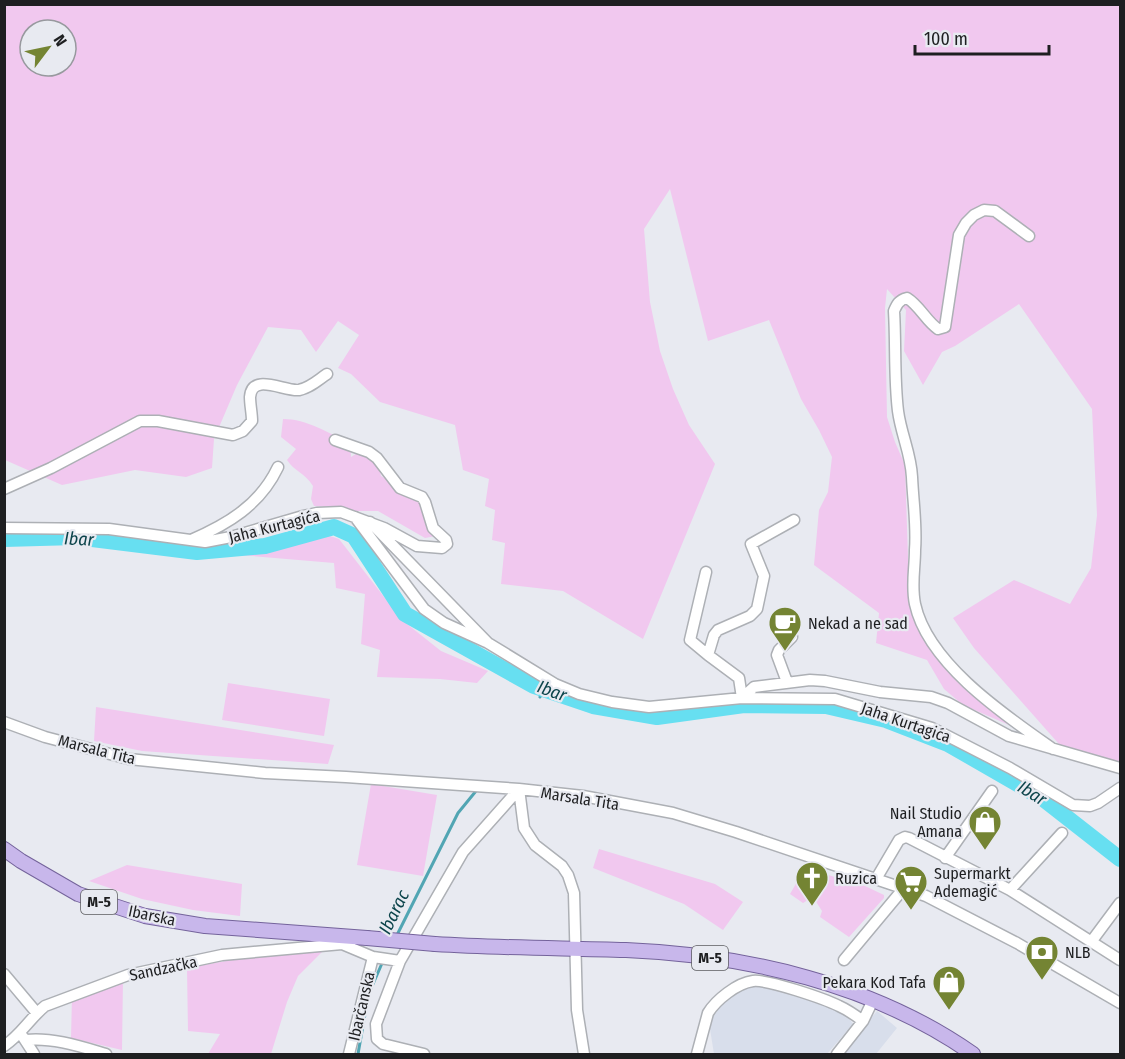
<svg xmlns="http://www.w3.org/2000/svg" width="1125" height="1059" viewBox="0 0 1125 1059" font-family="'Fira Sans Condensed',sans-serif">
	<rect width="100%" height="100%" fill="#e8eaf1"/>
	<path fill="#d8deeb" d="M754,977L836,1000L853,1024L827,1054H714L710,1029L715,1005Z
		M877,1011L897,1028L876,1054H841Z"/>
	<path fill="#f1c8ef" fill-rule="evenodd" d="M5,5H1120V763L1066,752L974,648L953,618L1014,580L1070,604L1091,568L1097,515L1092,409L1019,304L955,346L942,352L923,385L904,351L906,310L887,289L885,308L887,417L895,442L905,465L909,589L925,629L964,675L1035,731L1016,728L963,705L944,689L927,660L876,643L879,613L814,565L819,510L828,492L832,457L819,430L801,399L769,320L708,341L670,189L644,229L650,302L660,351L673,389L689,425L715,464L643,639L563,591L501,584L505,543L492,540L495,510L485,506L489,479L463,470L455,425L380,402L351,374L338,368L359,335L338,321L316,352L301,330L268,327L237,385L214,439L212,468L186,477L135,470L62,485L5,460ZM30,30H66V66H30Z
		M283,419C307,419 328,433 350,443L351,457L362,450L378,463L381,476L421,498L441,535L425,538L378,511H349L334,507L314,506L311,499L313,486C304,472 295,472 287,460L296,449L281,437Z
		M327,535L339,539L402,620L441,651L488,671L477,683L440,679L377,677L380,650L361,644L365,594L336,588L334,563L240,555Z
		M228,683L330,699L324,736L222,720Z
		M96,707L334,745L328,764L142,751L94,741Z
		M371,784L437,795L423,876L357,865Z
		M599,849L715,884L743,902L723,930L684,904L593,868Z
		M127,865L242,884L240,916L193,910L142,899L89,881Z
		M805,868L865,886L884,895V898L849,937L820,917L822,911L813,897L803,903L790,894Z
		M325,949L298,976L287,1002L271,1054H208L220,1034L188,1031L187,968L243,958Z
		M123,979L122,1050L71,1038L72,996Z"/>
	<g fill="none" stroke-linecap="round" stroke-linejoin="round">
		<path stroke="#51a5b3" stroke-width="3" d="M540,697L543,689
			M396,937L458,813L476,791
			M370,991L383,961
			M358,1054L367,1003"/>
		<path stroke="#67dff1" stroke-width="16" d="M4,539L76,537L197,552L265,546L334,527L354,536L405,614L534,686L593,706L657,717L744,705L826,706L886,720L948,744L1042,798L1120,859"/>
		<g stroke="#adb0b5" stroke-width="13">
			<path id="minor" d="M1029,236L995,211L984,210L974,215L966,223L959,235L945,327L938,329C926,321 920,306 907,298C899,300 897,304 894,311C896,344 894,378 898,411C901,434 911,454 912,477C913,501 917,526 915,550C915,569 911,585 915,604C928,664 1006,716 1053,749
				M4,489L51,468L140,421H158L233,435L243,431L252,421C252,413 250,405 250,397C252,372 285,392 299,390C310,388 318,380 327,374
				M355,517L424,609L444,623L486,642
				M370,522L488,643L555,684L579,694L612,702L649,707L742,698L835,699L932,728L1010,768L1073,805L1090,806L1098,803L1120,788
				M4,528L109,529L205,542L231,537L303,516L317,513L341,512L384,528L417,546L442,548L447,544L446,540L433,528L425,502L422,497L400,488L377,458L369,452L335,440
				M191,540C228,524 260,505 278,467
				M706,572L690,640L708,655
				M787,682L777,655L779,650L792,637
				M742,698L754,687L810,680L825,681L880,692L931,697L948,703L1009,736L1120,768
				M742,698L739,678L708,655L714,635L718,630L750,616L757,609L764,576L751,544L794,520
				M4,722L45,737L129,759L265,773L346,777L519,789L583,796L673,813L736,832L926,896L1017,943L1120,1003
				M519,789L524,828L535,845L562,866L568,875L574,893L577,1010L584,1054
				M945,858L992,791
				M876,879L899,840L905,837L909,838L1010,890L1120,960
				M1010,890L1062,833
				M343,940L342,944L373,957L400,961L463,852L519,789
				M1091,942L1120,903
				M844,960L904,888
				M400,961L376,1024L377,1039L383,1044L424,1054
				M4,974L36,1012
				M23,1037L34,1054
				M26,1040C52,1037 82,1047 106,1054
				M4,1046C21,1035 30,1018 45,1006L128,975L222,955L342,944
				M349,1054L373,957
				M697,1054L708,1013C716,1000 737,983 753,981C767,979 825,999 839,1006C848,1010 855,1015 863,1021
				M837,1054L863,1021L873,1000"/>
		</g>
		<g stroke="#74639b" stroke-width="16">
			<path id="major" d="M4,849L21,861L78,894L145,916L205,926L367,938
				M435,944C498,948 562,948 626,950C747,955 873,984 973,1054"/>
		</g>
		<use href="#minor" stroke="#fff" stroke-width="10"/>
		<use href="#major" stroke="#c8b7eb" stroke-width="14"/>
		<g stroke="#74639b" stroke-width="16" stroke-linecap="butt">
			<path id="major-bridge" d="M367,938L435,944"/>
		</g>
		<use href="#major-bridge" stroke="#c8b7eb" stroke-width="14"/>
	</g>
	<defs>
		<g id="cafe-pin" transform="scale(1.725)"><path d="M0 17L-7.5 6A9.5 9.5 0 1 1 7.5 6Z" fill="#748433" stroke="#e8eaf1"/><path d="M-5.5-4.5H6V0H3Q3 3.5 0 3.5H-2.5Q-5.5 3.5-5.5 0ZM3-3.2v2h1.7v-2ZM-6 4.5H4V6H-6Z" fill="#fff"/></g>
		<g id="shop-pin" transform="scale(1.725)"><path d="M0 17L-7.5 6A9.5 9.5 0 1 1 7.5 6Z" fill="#748433" stroke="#e8eaf1"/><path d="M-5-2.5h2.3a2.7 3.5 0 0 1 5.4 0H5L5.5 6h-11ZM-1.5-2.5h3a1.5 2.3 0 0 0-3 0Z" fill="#fff"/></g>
		<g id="church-pin" transform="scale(1.725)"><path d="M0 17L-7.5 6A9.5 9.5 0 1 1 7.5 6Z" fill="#748433" stroke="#e8eaf1"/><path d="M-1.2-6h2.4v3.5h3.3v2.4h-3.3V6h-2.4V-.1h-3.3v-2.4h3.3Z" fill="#fff"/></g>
		<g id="supermarket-pin" transform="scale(1.725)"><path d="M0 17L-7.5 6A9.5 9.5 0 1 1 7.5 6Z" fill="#748433" stroke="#e8eaf1"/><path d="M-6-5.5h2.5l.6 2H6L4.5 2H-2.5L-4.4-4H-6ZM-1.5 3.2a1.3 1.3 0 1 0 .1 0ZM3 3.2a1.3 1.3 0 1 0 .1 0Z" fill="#fff"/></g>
		<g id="bank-pin" transform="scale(1.725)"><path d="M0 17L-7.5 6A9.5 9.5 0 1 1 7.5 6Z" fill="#748433" stroke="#e8eaf1"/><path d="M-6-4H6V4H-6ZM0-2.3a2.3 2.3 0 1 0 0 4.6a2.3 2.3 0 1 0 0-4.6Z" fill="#fff"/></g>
	</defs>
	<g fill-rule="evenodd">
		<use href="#cafe-pin" x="785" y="623"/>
		<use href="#shop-pin" x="985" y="822"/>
		<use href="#church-pin" x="812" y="878"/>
		<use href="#supermarket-pin" x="911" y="882"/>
		<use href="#bank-pin" x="1042" y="952"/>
		<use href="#shop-pin" x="949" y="982"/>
	</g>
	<g text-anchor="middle" stroke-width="4.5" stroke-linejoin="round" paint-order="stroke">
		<g fill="#e8eaf1" stroke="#5b5c5f" stroke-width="1.5">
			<rect x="81" y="890" width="36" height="24" rx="4.5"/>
			<rect x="692" y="946" width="36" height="24" rx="4.5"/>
		</g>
		<g font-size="15" font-weight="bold" fill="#1e1f21">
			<text x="99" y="907">M-5</text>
			<text x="710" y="963">M-5</text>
		</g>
		<g font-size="16" fill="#1e1f21" stroke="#e8eaf1">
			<text transform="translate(274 526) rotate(-14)" y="6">Jaha Kurtagića</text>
			<text transform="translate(906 722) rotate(19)" y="6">Jaha Kurtagića</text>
			<text transform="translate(97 749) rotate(14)" y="6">Marsala Tita</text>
			<text transform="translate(580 798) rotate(9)" y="6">Marsala Tita</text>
			<text transform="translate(152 915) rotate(12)" y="6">Ibarska</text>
			<text transform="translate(163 968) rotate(-12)" y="6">Sandzačka</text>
			<text transform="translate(361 1006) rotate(-77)" y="6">Ibarčanska</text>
		</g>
		<g font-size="16" fill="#1e1f21" stroke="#e8eaf1" text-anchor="start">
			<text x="808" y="629">Nekad a ne sad</text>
			<text x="962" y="819" text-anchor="end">Nail Studio<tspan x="962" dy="18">Amana</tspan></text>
			<text x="934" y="879">Supermarkt<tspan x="934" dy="18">Ademagić</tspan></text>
			<text x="835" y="884">Ruzica</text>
			<text x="1065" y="958">NLB</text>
			<text x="926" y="988" text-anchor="end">Pekara Kod Tafa</text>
		</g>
		<g font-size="18" font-style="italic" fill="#0c444b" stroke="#e8eaf1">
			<text transform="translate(79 539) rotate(3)" y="6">Ibar</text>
			<text transform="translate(552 691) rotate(20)" y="6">Ibar</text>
			<text transform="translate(1032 793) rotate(32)" y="6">Ibar</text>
			<text transform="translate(394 912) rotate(-64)" y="6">Ibarac</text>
		</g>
	</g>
	<rect width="1125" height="1059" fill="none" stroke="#1e1f21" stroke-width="12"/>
	<g transform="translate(48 48) rotate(58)"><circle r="28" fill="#e8eaf1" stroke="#97999e" stroke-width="1.5"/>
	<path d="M0-4.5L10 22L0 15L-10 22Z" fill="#748433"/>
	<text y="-9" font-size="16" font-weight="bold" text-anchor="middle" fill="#1e1f21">N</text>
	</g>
	<path d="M915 45v9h134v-9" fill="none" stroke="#1e1f21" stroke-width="3"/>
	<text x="924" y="45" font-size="18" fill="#1e1f21" stroke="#e8eaf1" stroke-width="4.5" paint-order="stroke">100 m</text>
</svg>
